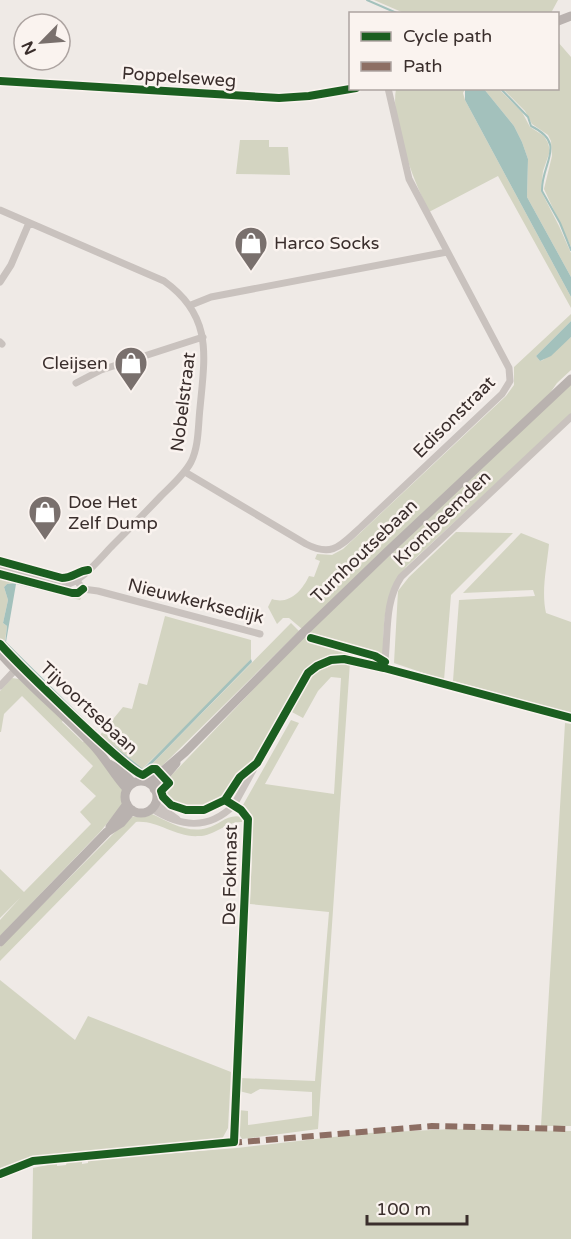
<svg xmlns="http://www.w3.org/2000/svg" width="571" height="1239" viewBox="0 0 571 1239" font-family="'Varela Round',sans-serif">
	<rect width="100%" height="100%" fill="#efeae6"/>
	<path fill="#d3d4c1" d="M374,0H558L551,13H404Z
		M558,42L571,57V247L544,189L552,156L551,141L548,135L532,124L525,111L503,89L558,88Z
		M396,89H465L463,93L465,100L571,297V308L498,176L429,212C414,181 390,122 396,89Z
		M484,89H499L522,112L530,127L544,136L548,143L550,151L543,171L541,191L559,226L571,253V277L527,197L528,159L522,142L514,126Z
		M240,140H269V147H288L290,175L236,174Z
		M571,314V321L536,356L540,361L543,360L571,337V370L557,383L548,396L302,629L289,618H283L277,624L268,607L272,599C289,605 302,591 309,576L314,577L320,561L315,559L317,554L332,555L343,549L506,396L514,385V367Z
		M571,383V414L407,566C382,597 384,621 383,659L374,654L313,638L307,634Z
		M456,532L513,533L451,595L444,680L394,663L398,591L409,577Z
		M521,533L549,544C547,566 541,591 546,613L571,622V713L453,681L459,600L535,596L533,590L463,593Z
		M0,575L74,595L83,593L80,600L16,583L7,584L4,587L8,600L3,623L7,626L5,641L88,725H91L89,728L0,641Z
		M165,616L251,640V659L213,700L141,770L100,735L123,707L132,709L139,683L147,685Z
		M291,623L299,631L159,769L153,767L144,773L137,772L93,732L96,729L98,735L144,772Z
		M304,636L314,641L365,655L368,656L371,663L330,657L313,665L255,761L236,778L225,797L203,808H187L172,803L163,793L170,784L168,779Z
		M335,662H350L318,1129L242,1139L237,1131L238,1110L248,1111V1125L312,1116V1092L260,1089L251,1094L239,1091L240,1078L315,1081L329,912L250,904L253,825L252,815L243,805L291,720L299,723L265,784L334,794L341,678L331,677L318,691L303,718L290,711C303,687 308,671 335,662Z
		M12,678L19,679L63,720L62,722L83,742L84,741L95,752L123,790L122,805L100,832L0,936V920L20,898L0,918V869L24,892L91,824L80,812L96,796L80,781L93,766L22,696L4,714L1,732H0V691Z
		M565,723L571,724V1126H541Z
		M152,814C169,822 188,834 207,828C220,825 227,813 242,817V822C227,821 215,836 199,836C176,838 158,820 136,822L0,961V947L130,817Z
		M0,980L75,1040L88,1016L231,1072L228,1128L222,1139L41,1158L0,1171Z
		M453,1129L571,1131V1239H32L33,1168L57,1163V1166L66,1165L67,1161L82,1160V1164L88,1163V1160L237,1148L369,1133Z"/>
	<path fill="#a3c1bc" d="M465,89H484L514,126L522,142L528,159L527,197L571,277V297L465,100Z
		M571,321V337L551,356L540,361L536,356Z
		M16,583L80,600L16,584L6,642L89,724L88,726L5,644L7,626L3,623L8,600L4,587L7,584Z
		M251,659L252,662L144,772H140L98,735V734L100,735L143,769Z"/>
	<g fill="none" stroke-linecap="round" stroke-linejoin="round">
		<path stroke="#a3c1bc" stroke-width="2" d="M367,0L399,14
			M500,88L528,117L531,126C568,144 541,163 542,191L560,223L571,250"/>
		<path stroke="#c9c2be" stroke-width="7" d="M0,210L164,281C213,316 205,355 200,408C198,426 199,446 191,462C184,475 171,486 161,496C145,513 129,529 113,545C101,557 80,584 64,585L0,568
			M0,282L11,265L29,223
			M191,305L211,297L447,252
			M0,342L2,344
			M76,383L101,370L203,337
			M185,472L306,544C333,558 341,545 361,527L502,394L510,381L509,368L409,179L388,88
			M77,581L83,589L98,591L260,634
			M384,668C389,637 383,604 401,577L571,417
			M0,686L16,669
			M155,803L177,819
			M234,805L245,813L248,819L239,1059
			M151,808C180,827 208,831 234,805L300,684L308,673L317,666L331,660L344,659L384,668L571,718"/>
		<path stroke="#b9b2af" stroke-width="9" d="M558,21L571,16
			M0,81L279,98L309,96L356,88
			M0,653C29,686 63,713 93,745C106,759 114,775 127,789
			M109,764L120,770L133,783
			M125 797a16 16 0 1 1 32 0a16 16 0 1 1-32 0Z
			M149,783L185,752L303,633L387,552L571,379
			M154,789L176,763
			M110,827L127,804
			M0,942L107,832L121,823L132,810"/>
		<path stroke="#8d6e63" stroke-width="6" stroke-dasharray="12 6" stroke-linecap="butt" d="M230,1143L432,1126L571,1129"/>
		<g stroke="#faf3ef" stroke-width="11">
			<path id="cycleway" d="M0,81L279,98L309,96L356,88
				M0,561L62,578C72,578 78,571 88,570
				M0,574L72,593H78L83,589
				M311,638L375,656L385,662
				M0,644C16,662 129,773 143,775L152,769H156L169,783L161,791L163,797L171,805L186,810H204L225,800L240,777L257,763L308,673L317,666L331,660L344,659L384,668L571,718
				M0,1174L33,1161L234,1142L248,819L241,810L225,800"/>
		</g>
		<use href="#cycleway" stroke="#1b5e20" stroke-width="8"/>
	</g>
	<defs>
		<g id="shop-pin" transform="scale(1.725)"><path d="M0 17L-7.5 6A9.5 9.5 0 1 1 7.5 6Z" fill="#79706d" stroke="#faf3ef"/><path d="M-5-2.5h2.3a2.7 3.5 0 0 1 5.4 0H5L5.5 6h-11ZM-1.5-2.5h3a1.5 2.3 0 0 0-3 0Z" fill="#fff"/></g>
	</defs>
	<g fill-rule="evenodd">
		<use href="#shop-pin" x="251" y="243"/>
		<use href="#shop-pin" x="131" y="363"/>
		<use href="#shop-pin" x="45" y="512"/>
	</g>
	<g text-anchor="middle" stroke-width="5" stroke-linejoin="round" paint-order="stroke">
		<g font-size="18" fill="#3a2e2c" stroke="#faf3ef">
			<text transform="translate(179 77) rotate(4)" y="6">Poppelseweg</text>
			<text transform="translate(183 402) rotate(-83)" y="6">Nobelstraat</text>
			<text transform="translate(454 417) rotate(-45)" y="6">Edisonstraat</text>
			<text transform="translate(442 518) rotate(-44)" y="6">Krombeemden</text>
			<text transform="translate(364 551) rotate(-44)" y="6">Turnhoutsebaan</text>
			<text transform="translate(196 601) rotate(14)" y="6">Nieuwkerksedijk</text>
			<text transform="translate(89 708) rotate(43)" y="6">Tijvoortsebaan</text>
			<text transform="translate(230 875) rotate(-89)" y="6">De Fokmast</text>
		</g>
		<g font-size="18" fill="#3a2e2c" stroke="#faf3ef" text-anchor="start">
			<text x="274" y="249">Harco Socks</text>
			<text x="108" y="369" text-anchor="end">Cleijsen</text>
			<text x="68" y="508">Doe Het<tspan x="68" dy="21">Zelf Dump</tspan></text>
		</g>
	</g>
	<rect x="349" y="12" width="210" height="78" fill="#faf3ef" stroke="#ada4a1" stroke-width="1.5"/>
	<rect x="361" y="32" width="30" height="9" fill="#1b5e20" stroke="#ada4a1" stroke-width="1.5"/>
	<text x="403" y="42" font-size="18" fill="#3a2e2c">Cycle path</text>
	<rect x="361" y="62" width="30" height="9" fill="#8d6e63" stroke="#ada4a1" stroke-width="1.5"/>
	<text x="403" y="72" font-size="18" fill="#3a2e2c">Path</text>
	<g transform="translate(42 42) rotate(245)"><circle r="28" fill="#faf3ef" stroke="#ada4a1" stroke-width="1.5"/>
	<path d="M0-4.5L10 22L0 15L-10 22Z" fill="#79706d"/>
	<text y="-9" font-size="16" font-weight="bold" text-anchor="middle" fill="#3a2e2c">N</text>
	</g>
	<path d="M367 1215v9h100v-9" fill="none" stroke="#3a2e2c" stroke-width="3"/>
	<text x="376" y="1215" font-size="18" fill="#3a2e2c" stroke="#faf3ef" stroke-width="4.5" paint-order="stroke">100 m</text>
</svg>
